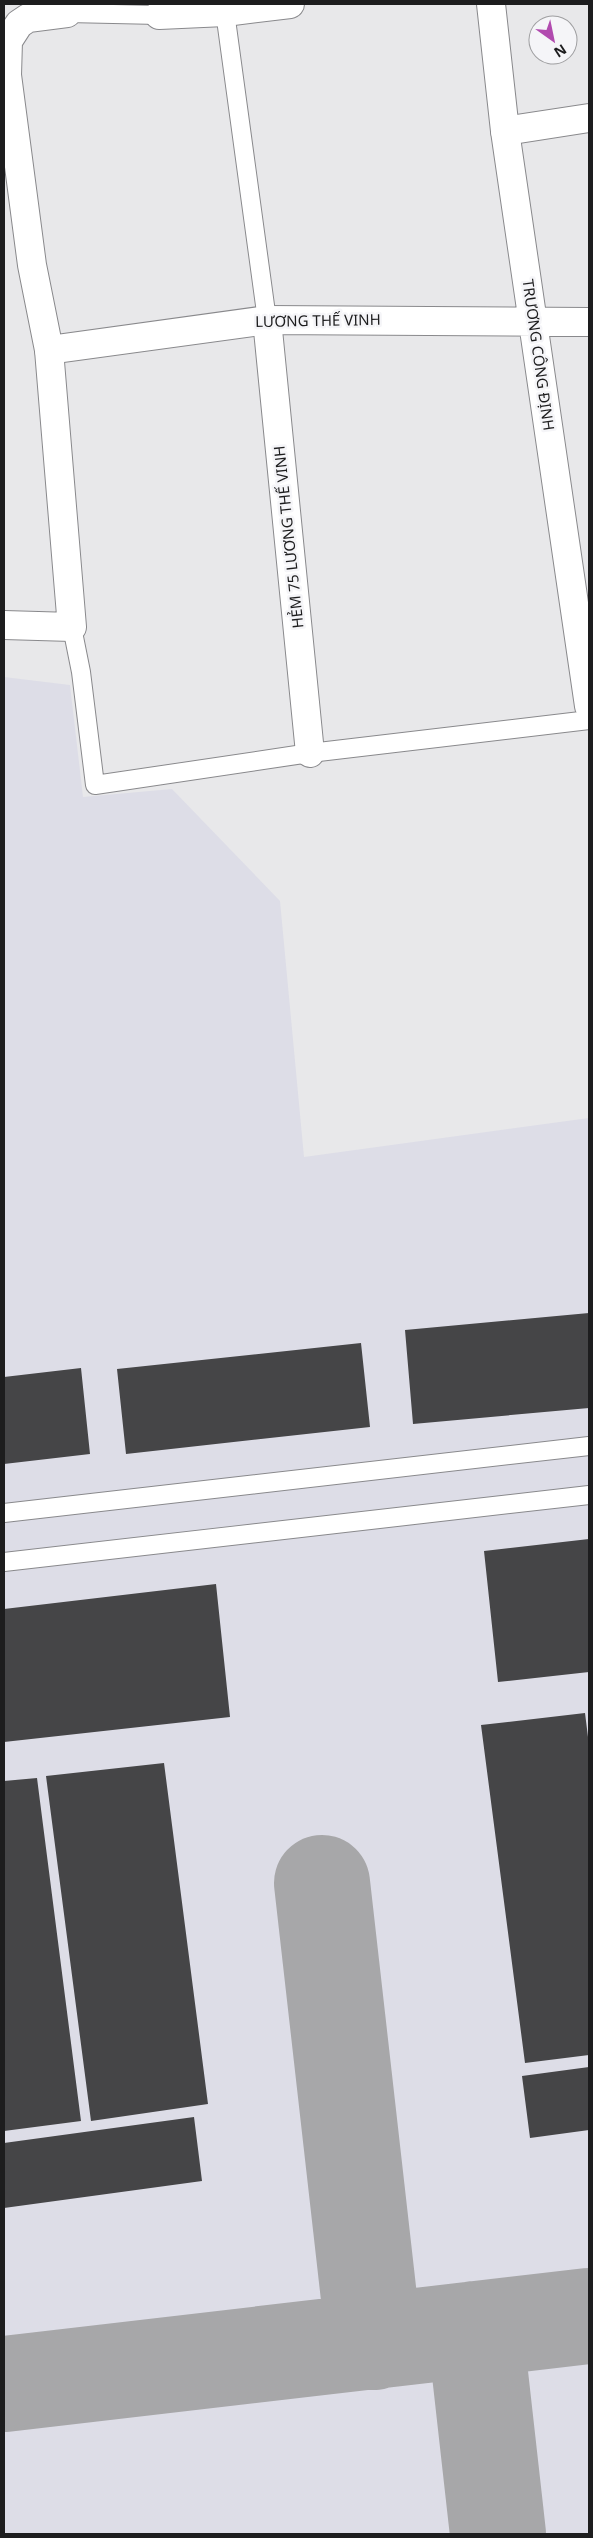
<svg xmlns="http://www.w3.org/2000/svg" width="593" height="2538" viewBox="0 0 593 2538" font-family="'Noto Sans',sans-serif">
	<rect width="100%" height="100%" fill="#e8e8ea"/>
	<path fill="#dddde7" d="M4,677L70,685L83,797L172,789L280,901L304,1157L589,1118V2534H4Z"/>
	<g fill="none" stroke-linecap="round" stroke-linejoin="round">
		<path stroke="#a7a7a9" stroke-width="96" d="M322,1883L374,2342
			M475,2329L498,2534
			M4,2384L589,2316"/>
	</g>
	<path fill="#454547" d="M589,1313V1408L413,1424L405,1330Z
		M361,1343L370,1427L126,1454L117,1369Z
		M81,1368L90,1454L4,1464V1377Z
		M589,1539V1672L498,1682L484,1551Z
		M216,1584L230,1717L4,1742V1609Z
		M585,1713L589,1745V2055L525,2063L481,1725Z
		M164,1763L208,2104L91,2121L46,1776Z
		M37,1778L81,2121L4,2131V1781Z
		M589,2067V2130L530,2138L522,2076Z
		M194,2117L202,2181L4,2208V2143Z"/>
	<g fill="none" stroke-linecap="round" stroke-linejoin="round">
		<g stroke="#89898c" stroke-width="20">
			<path id="service" d="M225,12L267,320
				M67,13L159,15
				M72,627L81,672L95,785L310,753L589,720
				M4,1513L589,1446
				M4,1562L589,1495"/>
		</g>
		<g stroke="#89898c" stroke-width="30">
			<path id="minor" d="M159,15L225,12L290,4
				M505,131L589,118
				M267,320L310,753
				M4,625L72,627L49,350L32,265L7,75L8,41L19,24L28,18L67,13L66,4"/>
		</g>
		<g stroke="#89898c" stroke-width="30">
			<path id="tertiary" d="M491,4L505,131L589,706
				M49,350L267,320L589,322"/>
		</g>
		<use href="#service" stroke="#fff" stroke-width="18"/>
		<use href="#minor" stroke="#fff" stroke-width="28"/>
		<use href="#tertiary" stroke="#fff" stroke-width="28"/>
	</g>
	<g text-anchor="middle" stroke-width="5" stroke-linejoin="round" paint-order="stroke">
		<g font-size="15" fill="#1d1d1e" stroke="#f5f5f8">
			<text transform="translate(318 321) rotate(-1)" y="5">LƯƠNG THẾ VINH</text>
			<text transform="translate(538 355) rotate(82)" y="5">TRƯƠNG CÔNG ĐỊNH</text>
			<text transform="translate(289 537) rotate(-96)" y="5">HẺM 75 LƯƠNG THẾ VINH</text>
		</g>
	</g>
	<rect width="593" height="2538" fill="none" stroke="#1d1d1e" stroke-width="10"/>
	<g transform="translate(553 40) rotate(147)"><circle r="24" fill="#f5f5f8" stroke="#9f9fa1"/>
	<path d="M0-4L9 19L0 12L-9 19Z" fill="#b14aaf"/>
	<text y="-8" font-size="14" font-weight="bold" text-anchor="middle" fill="#1d1d1e">N</text>
	</g>
</svg>
